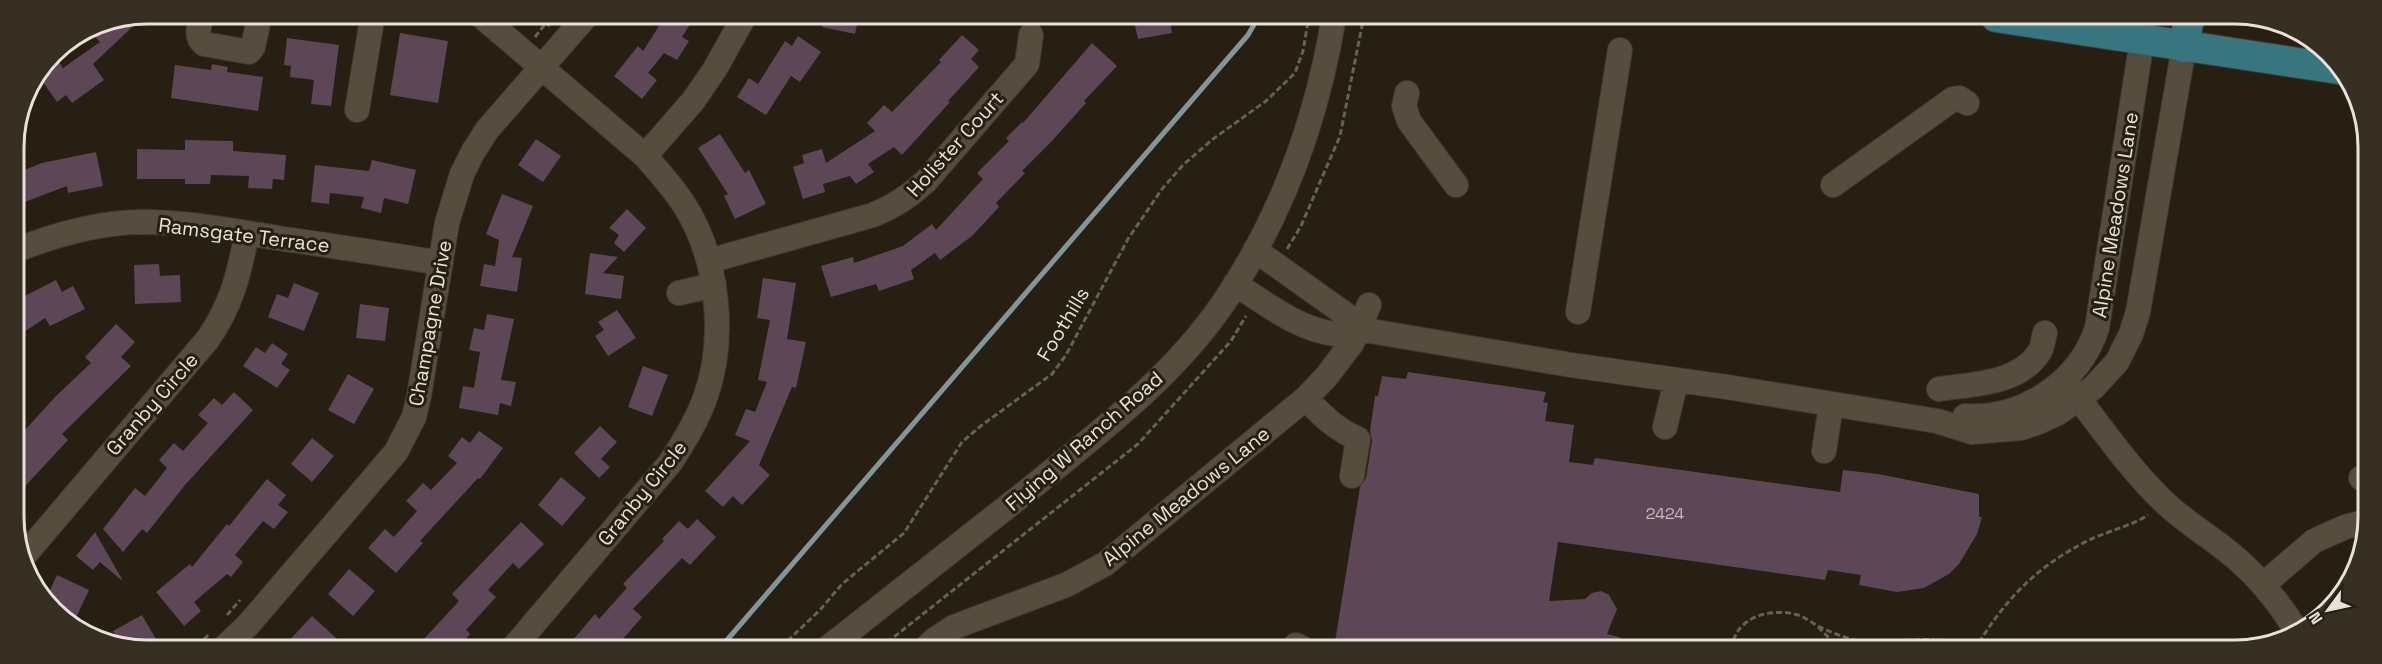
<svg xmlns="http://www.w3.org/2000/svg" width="2382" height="664" viewBox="0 0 2382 664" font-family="'Space Grotesk',sans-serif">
	<rect width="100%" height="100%" fill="#271f12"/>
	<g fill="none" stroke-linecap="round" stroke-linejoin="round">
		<path stroke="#81969b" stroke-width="5" d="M721,647L1248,35L1259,16"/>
	</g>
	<path fill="#5d4656" d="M146,14L93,64L104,80L72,103L66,95L57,102L38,75L53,53L63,68L100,42L88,29L96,24Z
		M666,15H696L682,37L689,41L677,60L664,53L648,73L657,80L642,99L614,76L638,46L643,51Z
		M825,15H859L855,34L822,27Z
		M1133,16H1169L1172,33L1138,39Z
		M400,33L448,41L438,103L390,95Z
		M962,35L979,50L971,59L979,67L948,101L950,102L902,155L894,147L868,164L874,172L856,184L850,176L823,184L825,192L803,199L793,167L804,163L802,155L822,149L826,163L875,131L867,123L884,105L892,112L941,62L939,60Z
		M798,36L821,52L800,82L791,76L766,115L737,97L749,78L758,84L785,41L792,46Z
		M287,38L339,45L331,106L311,104L314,80L290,77L291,66L284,65Z
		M1092,43L1117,66L1084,101L1086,103L1050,143L1022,171L1025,173L996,203L999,207L972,236L940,260L935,253L911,270L914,279L879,291L876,284L831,297L821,266L853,257L854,263L903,246L932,224L936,230L983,179L977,173L1009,141L1006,138L1022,122L1023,123Z
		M212,64L228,67L227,72L263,77L258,111L171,98L175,65L211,70Z
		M720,134L745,173L749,170L766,204L735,219L724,196L728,194L698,148Z
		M536,139L561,156L543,182L518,165Z
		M185,140L233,141V151L286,155L284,180L273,179L272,189L248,188L249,176L211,175L210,184H185V179H137V149L185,150Z
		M96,152L103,186L68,193L67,186L14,206V174L42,163Z
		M372,160L416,170L408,204L384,198L381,213L361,208L364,197L330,193L329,204L311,202L315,165L369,171Z
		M502,194L533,206L512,257L522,258L517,292L480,286L484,264L495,266L499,240L486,234Z
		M627,209L646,228L624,252L614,243L619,235L609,228Z
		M590,253L618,257L603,273L624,276L621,299L585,294Z
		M159,264L160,276L180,275L181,302L135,304L134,265Z
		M763,278L796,283L787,339L806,342L796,388L792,387L759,465L770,475L742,505L733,496L723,507L705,491L750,441L735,435L746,409L755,412L767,382L758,380L770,320L757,318Z
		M56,280L62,292L73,286L85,309L50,326L45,318L15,338V301Z
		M294,283L319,293L304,331L268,317L277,294L288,298Z
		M360,304L389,308L385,341L356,338Z
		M617,310L636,338L608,356L595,336L604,330L598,322Z
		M487,314L514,319L501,380L516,382L511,406L500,403L498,415L459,408L463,386L474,388L480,352L469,350L474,328L484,330Z
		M116,324L135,342L121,357L131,366L62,434L68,440L16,496L15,441L56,396L91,363L85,357Z
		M272,343L288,354L281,364L290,370L277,388L243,366L256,347L265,353Z
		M643,366L668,375L652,416L628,407Z
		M1408,372L1546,392L1543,402L1548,403L1545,421L1574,425L1569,462L1593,465L1595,458L1840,492L1843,470L1878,474L1979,494V517H1982L1977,534L1959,564L1949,574L1924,588L1897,592L1859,585L1861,575L1828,570L1825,580L1558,542L1549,601L1585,599L1592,593L1601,591L1609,595L1617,609L1607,634L1619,637L1631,649L1334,648L1360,487L1366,478L1372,441L1370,431L1375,396H1378L1382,376L1406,379Z
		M348,374L374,389L354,424L328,410Z
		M234,392L253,410L185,485L147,533L142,529L123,552L103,529L135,488L145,496L167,468L159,460L174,443L183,451L208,423L198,415L214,398L222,405Z
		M600,426L617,442L601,459L610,467L599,478L574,453Z
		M479,431L503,448L480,479L478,478L420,541L423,543L396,573L368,548L385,529L394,537L417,511L406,501L423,483L431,490L457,463L448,456L462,437L470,443Z
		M312,438L334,456L312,482L291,464Z
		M561,477L586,498L562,526L538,505Z
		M267,479L286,495L278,505L288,512L274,529L263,521L235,555L243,562L231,577L227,574L194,602L201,611L184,626L156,592L190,564L192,567L227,524L229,526Z
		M697,519L716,537L690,565L682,558L633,609L642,617L616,647H567L595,614L599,619L627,588L623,584L664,541L662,539L679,521L688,529Z
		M521,522L544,544L519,569L513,563L488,590L496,597L466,630L470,634L459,647H432L424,639L459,601L452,594Z
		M95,532L122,579L121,580L100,562L93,570L76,556Z
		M349,569L375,591L353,616L328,594Z
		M57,575L89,590L74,622L47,605L45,601Z
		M142,615L160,646H122L113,631Z
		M312,616L345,646H284Z"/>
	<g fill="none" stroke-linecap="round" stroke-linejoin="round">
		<g stroke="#403931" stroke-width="26">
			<path id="minor" d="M202,14C200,24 194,36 204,44L249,52L253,47L260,14
				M479,14L645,156C658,171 672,186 683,203C718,256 727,338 705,398C697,421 684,442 670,463L514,647
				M1407,93L1404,106L1409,121L1456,185
				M357,110L373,14
				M645,156L693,101L715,69L745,15
				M1833,185L1953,99L1959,98L1967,103
				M1255,250L1345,314L1359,329
				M14,251C54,235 100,222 143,222C188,222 234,231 278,238C332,246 387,254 441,263
				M709,261L873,215C893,207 909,197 926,181L1027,64L1031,35
				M1235,284C1266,303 1298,330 1336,334C1343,335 1352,331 1359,329L1571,365L1727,387L1937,421L1972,432L2021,428L2039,422L2058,413L2093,388L2117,362L2131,334L2138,312L2184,47
				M679,293L714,285
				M1578,312L1620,50
				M2069,386C2099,424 2127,466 2162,500C2183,521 2208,535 2231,554C2258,576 2278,601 2296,630
				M1939,389C1973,384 2020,384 2040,351C2043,346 2043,339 2045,333
				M1306,398C1322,416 1336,429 1358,439L1352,476
				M1965,416C2022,420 2079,383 2097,328L2142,40
				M1665,427L1676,381
				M1824,451L1831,405
				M2361,478H2364
				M23,557L208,339C232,304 239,274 247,233
				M2264,584L2314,541L2345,527L2364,522
				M1296,645L1302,648
				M226,646L248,625L396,452L414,417L419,396L447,223L462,174L473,152L487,130L588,14
				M829,647C898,593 967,539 1036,484C1102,430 1172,377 1222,305C1282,217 1317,121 1334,16
				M926,648L934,640L954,627L1066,585L1105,564L1306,398L1326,377L1352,343L1369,305"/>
		</g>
		<g stroke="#403931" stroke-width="32">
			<path id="major" d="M1996,17L2338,69
				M2184,47L2189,18"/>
		</g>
		<path stroke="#676054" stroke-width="3" stroke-dasharray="6 3" stroke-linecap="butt" d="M2245,18L2280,24
			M535,37L546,23L550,26
			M1287,249L1301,226L1340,136L1364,16
			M227,615L240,600
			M1818,627L1840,649
			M198,646L208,635
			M781,647L820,610L842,584L904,533L962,442L982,425L1052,374L1066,355L1128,239L1162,189L1184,164L1213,139L1266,101L1295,73L1303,51L1309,16
			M880,648L1138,444L1231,341L1246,316
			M1732,649C1734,617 1771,607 1798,615C1805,617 1812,623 1818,626C1835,634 1852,641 1871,643C1879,645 1889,641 1898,641C1924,639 1950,637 1974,650
			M1974,650C2006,599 2034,568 2089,540C2108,531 2131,526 2148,515"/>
		<use href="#minor" stroke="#564d3e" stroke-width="24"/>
		<use href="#major" stroke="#37757f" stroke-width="30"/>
	</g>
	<g text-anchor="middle" stroke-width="6" stroke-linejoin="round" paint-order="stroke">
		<g font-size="16" fill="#c5bbb9">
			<text x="1665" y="519">2424</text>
		</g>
		<g font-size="20" fill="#e8e2da" stroke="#271f12">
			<text transform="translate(955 144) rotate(-48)" y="7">Holister Court</text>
			<text transform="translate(2115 215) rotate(-81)" y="7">Alpine Meadows Lane</text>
			<text transform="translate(244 235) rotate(7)" y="7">Ramsgate Terrace</text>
			<text transform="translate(430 323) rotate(-80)" y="7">Champagne Drive</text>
			<text transform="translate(1063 324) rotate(-59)" y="7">Foothills</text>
			<text transform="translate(152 404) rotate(-49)" y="7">Granby Circle</text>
			<text transform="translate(1084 441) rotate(-41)" y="7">Flying W Ranch Road</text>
			<text transform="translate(642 493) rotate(-51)" y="7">Granby Circle</text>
			<text transform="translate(1186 496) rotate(-39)" y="7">Alpine Meadows Lane</text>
		</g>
	</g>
	<path d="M0 0H2382V664H0ZM147 24H2235A123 123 0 0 1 2358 147V517A123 123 0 0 1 2235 640H147A123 123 0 0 1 24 517V147A123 123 0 0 1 147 24Z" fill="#362f22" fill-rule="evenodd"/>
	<path fill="none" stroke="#e8e2da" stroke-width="3" d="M147 24H2235A123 123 0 0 1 2358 147V517A123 123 0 0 1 2235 640H147A123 123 0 0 1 24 517V147A123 123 0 0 1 147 24Z"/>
	<g transform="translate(2328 610) rotate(237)" stroke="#271f12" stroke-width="4.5" paint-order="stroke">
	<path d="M0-4.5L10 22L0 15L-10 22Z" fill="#e8e2da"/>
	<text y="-9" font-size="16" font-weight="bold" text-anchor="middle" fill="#e8e2da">N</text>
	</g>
</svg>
